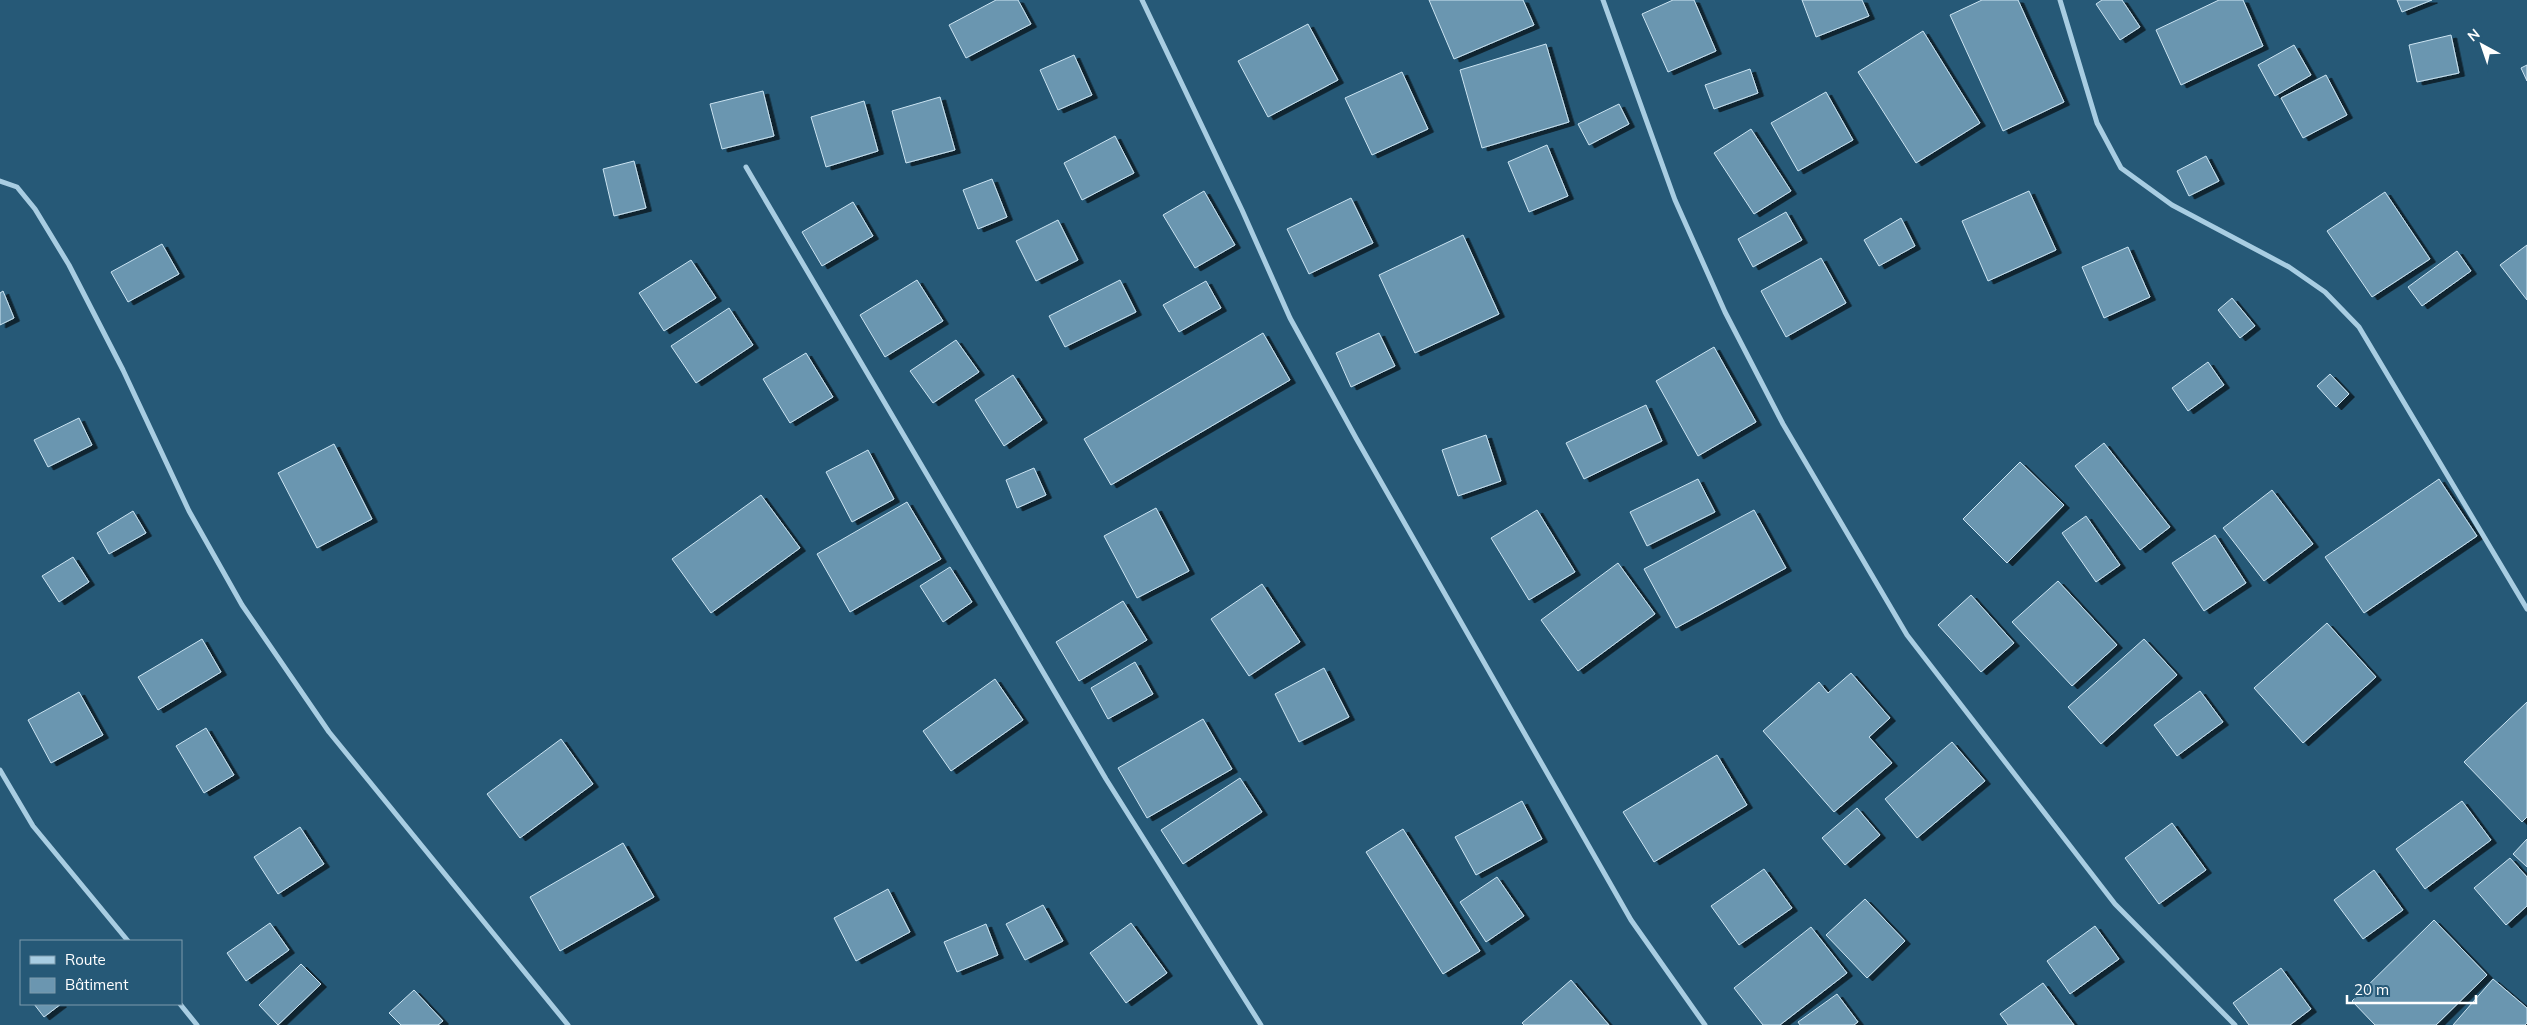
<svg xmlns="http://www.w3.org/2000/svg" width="2527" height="1025" viewBox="0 0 2527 1025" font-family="Mulish,sans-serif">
	<defs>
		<filter id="shadow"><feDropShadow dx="5.5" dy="3" stdDeviation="0" flood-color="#0009"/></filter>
	</defs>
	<rect width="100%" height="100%" fill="#265977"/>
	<path fill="#6b96b0" stroke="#cbe4f2" filter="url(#shadow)" d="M996,0H1018L1031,24L966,58L949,25Z
		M1429,0H1523L1534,25L1454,59Z
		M1673,0H1694L1716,51L1668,72L1642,14Z
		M1802,0H1862L1869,16L1816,37Z
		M1982,0H2018L2064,102L2003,131L1950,15Z
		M2102,0H2122L2140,27L2120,40L2096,4Z
		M2219,0H2243L2263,46L2181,85L2156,30Z
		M2397,0H2432L2402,12Z
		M1308,24L1338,80L1268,117L1238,61Z
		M1923,31L1980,123L1916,163L1858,72Z
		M2451,35L2459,73L2417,82L2409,45Z
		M1546,44L1569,122L1482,148L1460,70Z
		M2294,45L2311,75L2275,96L2258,65Z
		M1074,55L1092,95L1058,110L1040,70Z
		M2527,65V81L2521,68Z
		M1750,69L1758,93L1714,109L1705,85Z
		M1402,72L1428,129L1372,155L1345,98Z
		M2326,75L2347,115L2303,138L2281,98Z
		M763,91L774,136L722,149L710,104Z
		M1826,92L1853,140L1798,171L1771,123Z
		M940,97L955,150L906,163L892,111Z
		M864,101L878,151L826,167L811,117Z
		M1619,104L1629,124L1589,145L1578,124Z
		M1751,129L1791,191L1754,214L1714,153Z
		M1115,136L1134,173L1082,200L1064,163Z
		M1547,145L1568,196L1529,212L1508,162Z
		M2206,156L2219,181L2189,196L2177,171Z
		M634,161L646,208L614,216L603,169Z
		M992,179L1007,217L978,229L963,190Z
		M1204,191L1235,245L1195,268L1163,215Z
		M2029,191L2056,250L1988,281L1962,221Z
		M2385,192L2430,259L2372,297L2327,231Z
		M1351,198L1373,243L1309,274L1287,229Z
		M853,202L873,236L822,266L802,232Z
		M1786,212L1802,240L1753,267L1738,239Z
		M1901,218L1915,246L1879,266L1864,240Z
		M1058,220L1078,260L1036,281L1016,241Z
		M1463,235L1499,314L1415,353L1379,275Z
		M162,244L179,274L128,302L111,272Z
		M2527,245V300L2500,265Z
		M2128,247L2150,297L2104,318L2082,267Z
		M2457,251L2471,271L2422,306L2408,287Z
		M1821,258L1846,303L1786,337L1761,291Z
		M691,260L716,298L664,331L639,293Z
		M917,280L943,321L885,357L860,315Z
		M1120,280L1136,312L1065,347L1049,316Z
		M1206,281L1221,308L1179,332L1163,305Z
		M3,291L14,318L0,325V293Z
		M2232,298L2255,326L2240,338L2218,310Z
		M729,308L753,345L696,383L671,346Z
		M1263,333L1290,380L1111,485L1084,439Z
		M1379,333L1395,366L1351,387L1336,353Z
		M956,340L979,372L933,403L910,371Z
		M1714,347L1756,422L1698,456L1656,381Z
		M806,353L833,397L790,423L763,379Z
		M2208,362L2224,385L2188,411L2172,388Z
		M2330,374L2349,394L2336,407L2317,386Z
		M1013,375L1042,420L1004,446L975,400Z
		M1646,405L1662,441L1584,479L1566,443Z
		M79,418L92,445L48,467L34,440Z
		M1486,435L1501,481L1458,496L1442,450Z
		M2104,443L2170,527L2140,550L2075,466Z
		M334,444L372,519L317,548L278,473Z
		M868,450L894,499L852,522L826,472Z
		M2020,462L2064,505L2007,563L1963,519Z
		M1034,468L1046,495L1017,508L1006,480Z
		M1698,479L1715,512L1647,546L1630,512Z
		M2439,479L2477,536L2364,613L2325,557Z
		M2272,490L2313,544L2264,581L2223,528Z
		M761,495L800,548L711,613L672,559Z
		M907,502L941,559L850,612L817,554Z
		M1156,508L1189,571L1137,598L1104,536Z
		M1537,510L1575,572L1529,600L1491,538Z
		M1754,510L1786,568L1676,628L1644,569Z
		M133,511L146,533L109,554L97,533Z
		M2086,516L2120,565L2096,582L2062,533Z
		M2215,535L2246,583L2204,611L2172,563Z
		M73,557L89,582L59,602L42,576Z
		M1618,563L1655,614L1578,671L1541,620Z
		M950,567L972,602L943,622L920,586Z
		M2058,581L2117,645L2072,686L2012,622Z
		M1262,584L1300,642L1249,676L1211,619Z
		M1971,595L2014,643L1981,672L1938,625Z
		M1123,601L1147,640L1079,681L1056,642Z
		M2327,623L2376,677L2303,743L2254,688Z
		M202,639L221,672L158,710L138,677Z
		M2144,639L2177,675L2101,744L2068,707Z
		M1135,662L1153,694L1108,719L1091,688Z
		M1324,668L1349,717L1299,742L1275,694Z
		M1851,673L1890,718L1869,737L1892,763L1834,812L1763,731L1819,682L1828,693Z
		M995,679L1023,720L951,771L923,731Z
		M2200,691L2223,722L2177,756L2154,725Z
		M79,692L103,735L51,763L28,720Z
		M2527,702V817L2522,822L2464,762Z
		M1203,719L1232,769L1147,818L1118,768Z
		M206,728L234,775L204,793L176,746Z
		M561,739L593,784L520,838L487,794Z
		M1952,742L1985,781L1917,838L1885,799Z
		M1717,755L1747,805L1654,862L1623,812Z
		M1240,778L1262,812L1183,864L1161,830Z
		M1522,801L1542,839L1476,875L1455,837Z
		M2462,801L2491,840L2425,889L2396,849Z
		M1857,808L1880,835L1845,865L1822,838Z
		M2172,823L2206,870L2159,904L2125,858Z
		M300,827L324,864L278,894L254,857Z
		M1403,829L1480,951L1443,974L1366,852Z
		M2527,839V867L2513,854Z
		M623,843L654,897L560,951L530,897Z
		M2510,858L2527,877V906L2506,925L2474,888Z
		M1764,869L1792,908L1739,945L1711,906Z
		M2374,870L2403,910L2363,939L2334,900Z
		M1497,877L1524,916L1486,942L1460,902Z
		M888,889L910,932L856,961L834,918Z
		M1865,899L1905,941L1867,978L1826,935Z
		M1043,905L1063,941L1025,960L1006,924Z
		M2434,920L2487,975L2436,1025H2375L2352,1001Z
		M270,923L289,950L246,981L227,953Z
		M1131,923L1167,973L1126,1003L1090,953Z
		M986,924L998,955L957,972L944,942Z
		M2095,926L2119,959L2070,994L2047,961Z
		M1811,927L1847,973L1780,1025H1763L1734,988Z
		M301,964L321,984L278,1025L259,1005Z
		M2281,968L2311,1009L2290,1025H2249L2233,1003Z
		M2493,979L2527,1008V1023L2525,1025H2453Z
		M1571,980L1609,1025H1524L1522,1023Z
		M2043,983L2074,1025H2008L2000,1014Z
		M414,990L443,1021L438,1025H401L389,1013Z
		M1837,994L1858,1022L1854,1025H1800L1798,1022Z
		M34,1004H61L44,1017Z"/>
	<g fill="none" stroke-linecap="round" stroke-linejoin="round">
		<path stroke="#a8cde2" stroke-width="5" d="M1142,0L1242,210L1290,318L1356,438L1631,920L1705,1025
			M1603,0L1675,200L1725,312L1783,424L1907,635L2115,904L2235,1025
			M2060,0L2097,123L2121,168L2172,205L2289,267L2325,292L2359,327L2527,609
			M746,167L1106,779L1261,1025
			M0,181L17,187L35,209L69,265L123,370L189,511L242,605L329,732L568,1025
			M0,770L33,826L128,941
			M180,1004L197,1025"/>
	</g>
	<rect x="20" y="940" width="162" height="65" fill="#265977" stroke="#7d9bad"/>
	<rect x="30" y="956" width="25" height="8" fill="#a8cde2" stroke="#7d9bad"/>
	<text x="65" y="965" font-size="15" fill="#ffffff">Route</text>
	<rect x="30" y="978" width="25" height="15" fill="#6b96b0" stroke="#7d9bad"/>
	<text x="65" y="990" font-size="15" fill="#ffffff">Bâtiment</text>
	<g transform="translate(2482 45) rotate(320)" stroke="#265977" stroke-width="4" paint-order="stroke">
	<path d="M0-4L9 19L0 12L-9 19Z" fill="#ffffff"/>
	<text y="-8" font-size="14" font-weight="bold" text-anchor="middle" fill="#ffffff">N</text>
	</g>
	<path d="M2347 995v8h129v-8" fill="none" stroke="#ffffff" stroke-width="2.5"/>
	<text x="2354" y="995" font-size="15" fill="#ffffff" stroke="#265977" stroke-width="4" paint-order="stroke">20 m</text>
</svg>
